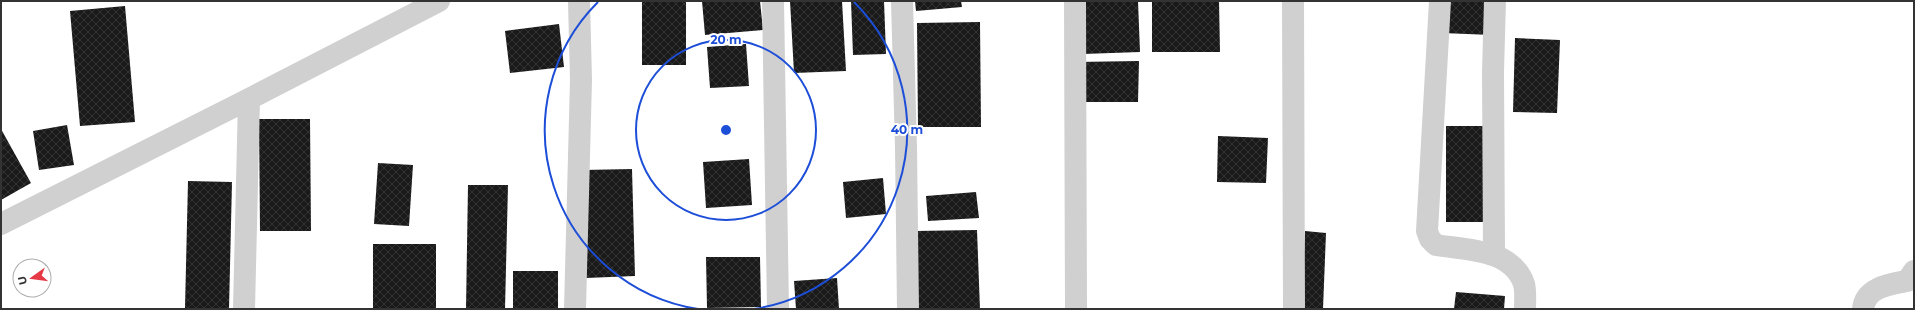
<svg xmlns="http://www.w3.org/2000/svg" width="1915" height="310" viewBox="0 0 1915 310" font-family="Montserrat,sans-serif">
	<defs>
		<pattern id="building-cross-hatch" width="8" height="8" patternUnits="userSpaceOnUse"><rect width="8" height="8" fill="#1a1a1a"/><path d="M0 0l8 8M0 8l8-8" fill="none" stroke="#333"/></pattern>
	</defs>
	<rect width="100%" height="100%" fill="#fff"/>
	<path fill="url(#building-cross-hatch)" d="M642,1H686V65H642Z
		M702,1H760L763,30L705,35Z
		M790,1H842L846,71L794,73Z
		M851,1H884L886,54L853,55Z
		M915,1H961L962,7L916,11Z
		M1081,1H1138L1140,52L1083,54Z
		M1152,1H1219L1220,52H1152Z
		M1443,1H1493L1492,35L1442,33Z
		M125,6L135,122L80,126L70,11Z
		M980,22L981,127H918L917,23Z
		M559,24L564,67L510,73L505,31Z
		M1515,38L1560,40L1557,113L1513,112Z
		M746,44L749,86L710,88L707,47Z
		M1139,61L1138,102H1076L1075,62Z
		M259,119H310L311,231H260Z
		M67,125L74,165L39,170L33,131Z
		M1446,126H1488V222H1446Z
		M1,129L31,183L1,200Z
		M1218,136L1268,138L1266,183L1217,182Z
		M749,159L752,205L706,208L703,162Z
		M378,163L413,165L409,226L374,224Z
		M632,169L635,276L586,278L583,170Z
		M883,178L886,214L846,218L843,182Z
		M188,181L232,182L229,309L185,308Z
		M468,185H508L505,309H466Z
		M976,192L979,218L928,221L926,196Z
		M977,230L980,309H917L915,231Z
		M1305,231L1326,233L1323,309H1302Z
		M373,244H436V309H373Z
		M706,257H760L761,307L707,308Z
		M513,271H558V309H513Z
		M837,278L839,309H796L794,281Z
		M1456,292L1505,296L1504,309H1454Z"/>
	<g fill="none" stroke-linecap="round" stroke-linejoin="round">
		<path stroke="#d0d0d0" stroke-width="22" d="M773,1L778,309
			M902,1L906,148L908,309
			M1075,1L1076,309
			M1293,1L1294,309
			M1440,1L1427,231L1430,239L1436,245C1467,250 1512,249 1524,284C1526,291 1525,302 1525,309
			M1,224L249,99L439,1
			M1494,254L1493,71L1495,1
			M244,309L249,99
			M575,309L581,80L579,1
			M1863,309C1865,287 1891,284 1907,281L1914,271"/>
	</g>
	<g fill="none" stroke="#1d4ed8" stroke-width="2">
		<circle cx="726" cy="130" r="90"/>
		<path d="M698 309A181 181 0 0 1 598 2M854 2A181 181 0 0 1 754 309"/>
	</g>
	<circle cx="726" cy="130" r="6" fill="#1d4ed8" stroke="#fff" stroke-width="2"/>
	<g font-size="12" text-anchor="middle" font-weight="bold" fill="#1d4ed8" stroke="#fff" stroke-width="4" stroke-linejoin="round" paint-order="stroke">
		<text x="726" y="44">20 m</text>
		<text x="907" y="134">40 m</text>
	</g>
	<rect width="1915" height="310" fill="none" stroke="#333333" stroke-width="4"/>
	<g transform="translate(32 278) rotate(256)"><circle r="19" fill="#ffffff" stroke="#adadad"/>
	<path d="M0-3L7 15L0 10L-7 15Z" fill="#e63946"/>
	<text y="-6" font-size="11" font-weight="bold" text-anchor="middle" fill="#333333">U</text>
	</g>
</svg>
